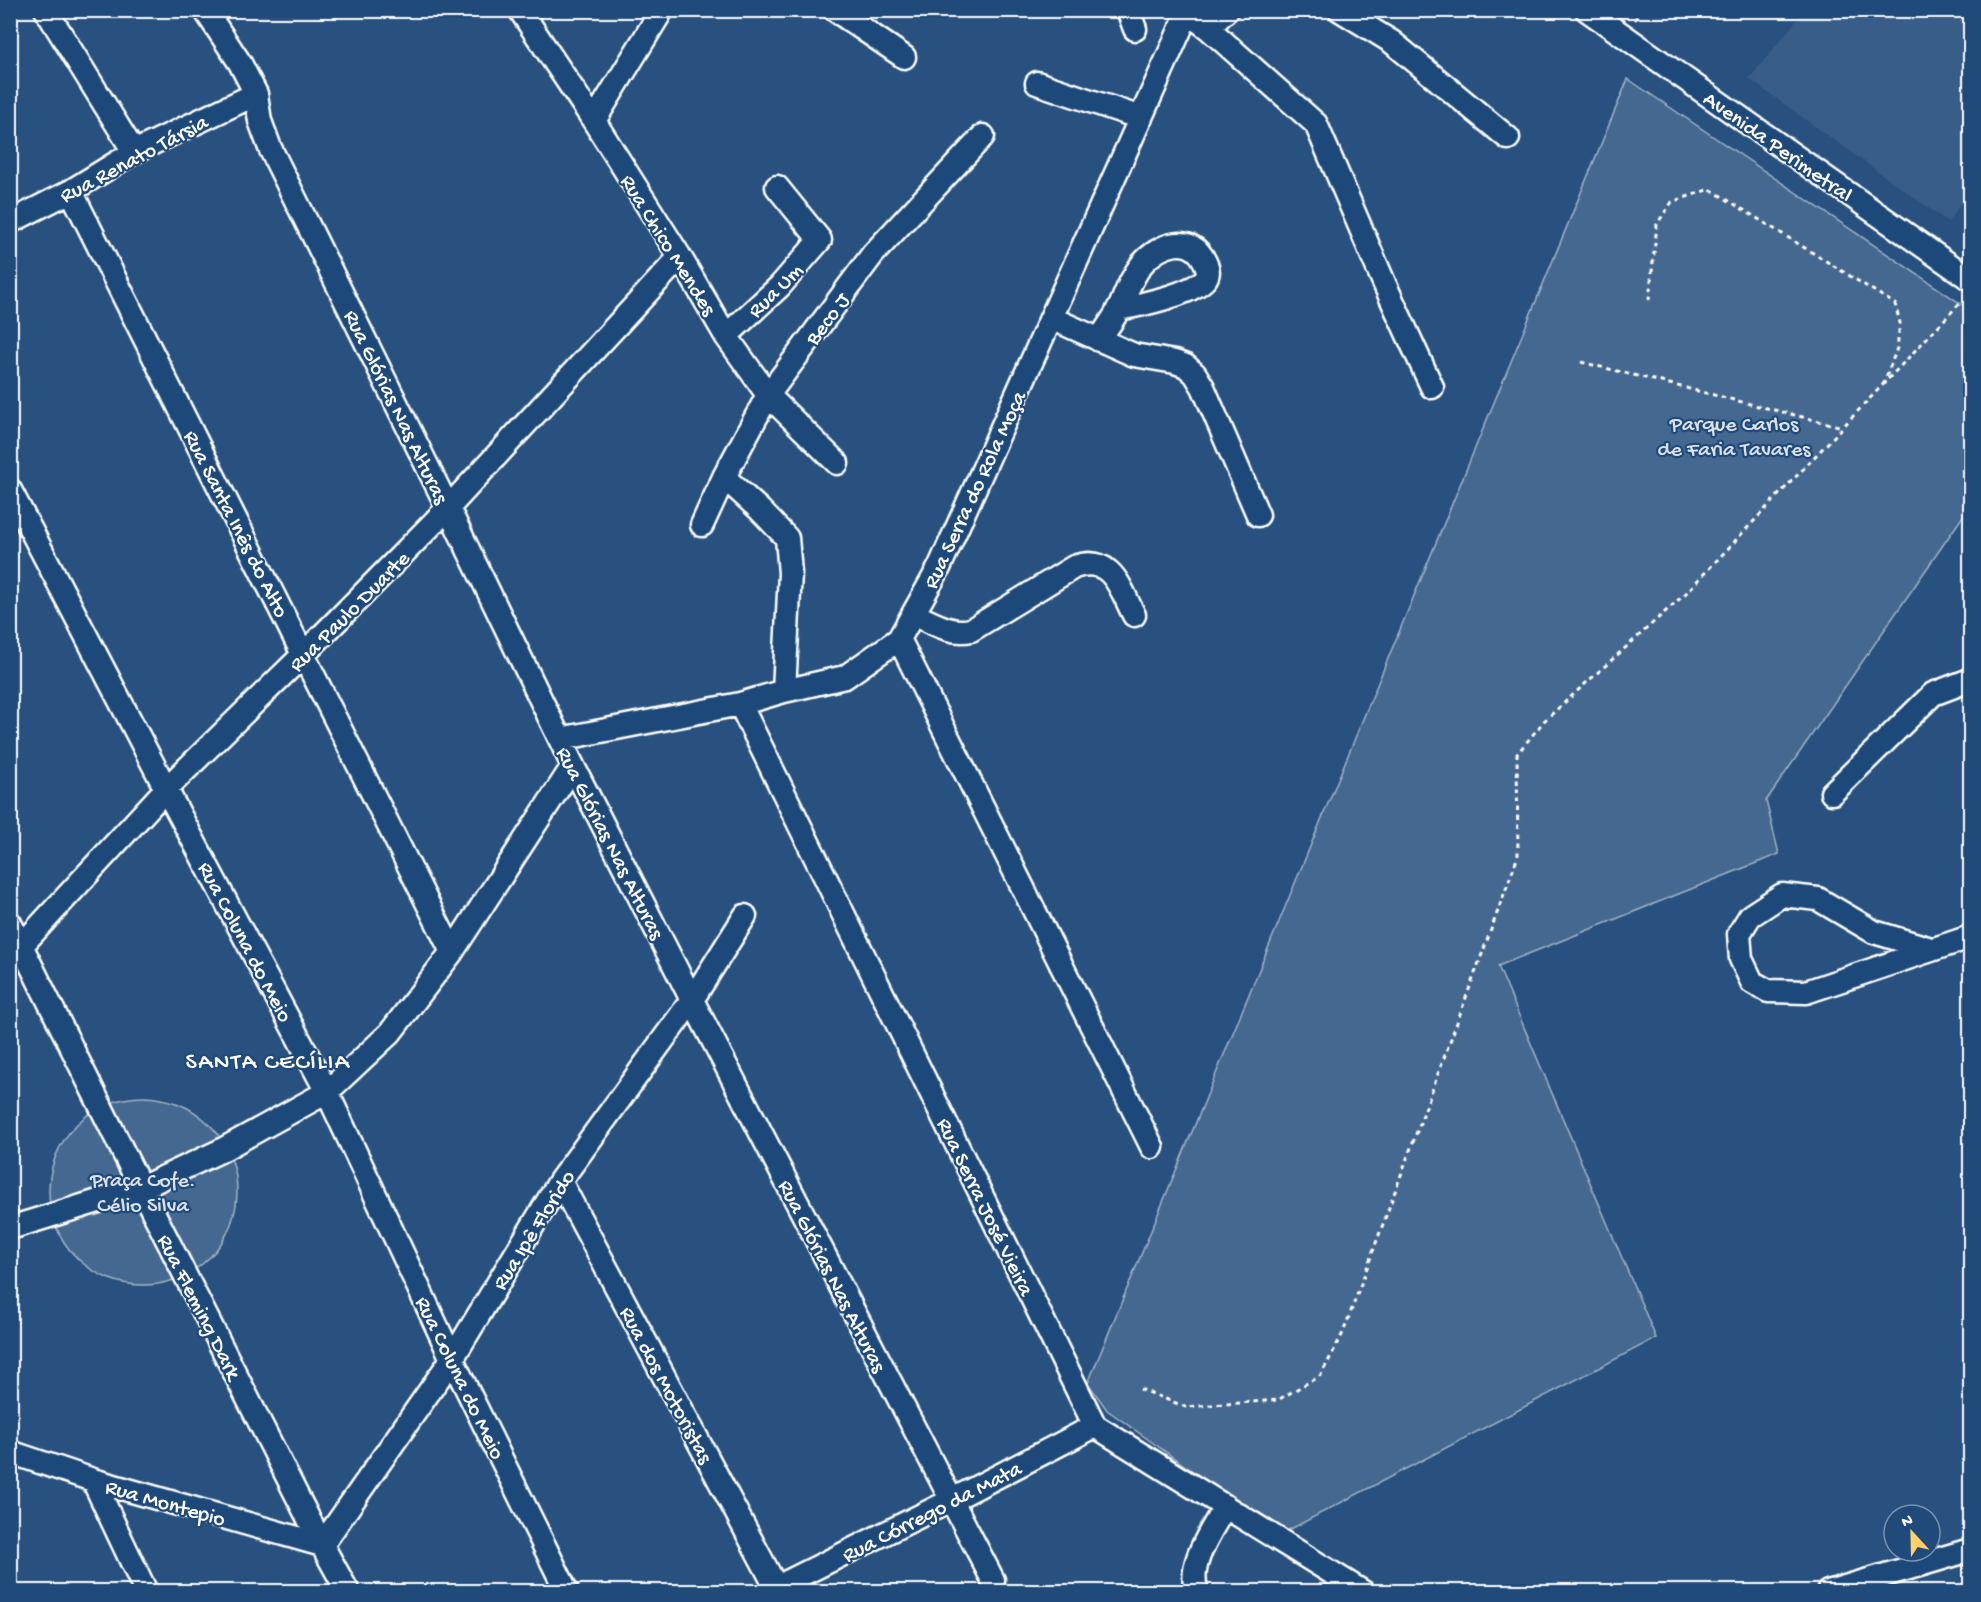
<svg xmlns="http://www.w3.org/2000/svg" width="1981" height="1602" viewBox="0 0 1981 1602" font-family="'Gochi Hand',sans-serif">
	<rect width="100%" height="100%" fill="#28517f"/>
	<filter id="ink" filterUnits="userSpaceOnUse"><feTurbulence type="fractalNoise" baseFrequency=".0167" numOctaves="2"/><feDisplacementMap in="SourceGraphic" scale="12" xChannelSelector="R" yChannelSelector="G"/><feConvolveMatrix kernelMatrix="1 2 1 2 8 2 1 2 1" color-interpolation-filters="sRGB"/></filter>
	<g filter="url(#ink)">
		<path fill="#375d88" d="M1804,11H1970V191L1948,222L1749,79Z"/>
		<path fill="#446890" stroke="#a2b4c8" stroke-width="1.5" d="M1628,79L1970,310V506L1766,801L1779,854L1498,966L1656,1338L1281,1534L1107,1410L1088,1383Z
			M49 1191a94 94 0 1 1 188 0a94 94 0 1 1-188 0Z"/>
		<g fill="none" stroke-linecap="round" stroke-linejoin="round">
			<g stroke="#fff" stroke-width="27">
				<path id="minor" d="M46,10L134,152
					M205,10L240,63L256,94L260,121L270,148L448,508L573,766L692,1000L993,1580
					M520,10L594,121L680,257L726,336L768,395L837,463
					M835,10L904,57
					M1128,10L1135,29
					M1340,10L1392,42L1508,138
					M1587,10L1970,279
					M1188,13L1208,28L1316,124L1385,285L1432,387
					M1208,28L1227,10
					M1037,83L1141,118
					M594,121L662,10
					M71,191L452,952
					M10,222L71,191L134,152L256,94
					M1051,318L1134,355L1175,362L1186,366L1195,374L1203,387L1258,515
					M726,336L780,286L820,240L777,187
					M1099,340C1105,330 1113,320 1119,309C1126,293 1131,278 1142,264C1159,244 1192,232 1205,262C1207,266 1209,272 1207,276C1200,293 1136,306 1118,309
					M724,477L760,510L787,538L790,573L784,691
					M10,490L166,789L327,1092L452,1359L567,1592
					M702,525L724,477L768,395L873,254L983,136
					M913,614C932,622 951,635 971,630L1074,567C1112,554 1120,588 1134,615
					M899,639L1152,1147
					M740,704L1095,1426L1363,1592
					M560,739L740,704L784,691L845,677L899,639L939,568L1189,10
					M1832,793L1933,694L1970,680
					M10,923L141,1188L322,1545L348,1592
					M1931,949L1874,932L1818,899L1782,895L1750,916L1739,934L1741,959L1752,982L1768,991L1806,992L1970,937
					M10,958L166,789L304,654L448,508L680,257
					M560,1181L776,1587
					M10,1228L141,1188L220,1151L327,1092L390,1033L452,952L573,766
					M10,1452L93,1480L322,1545L452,1359L560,1181L692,1000L745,916
					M93,1480L146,1592
					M767,1592L950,1501L1095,1426
					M1197,1592C1186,1564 1213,1529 1225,1506
					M1828,1592L1970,1550"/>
			</g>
			<path stroke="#fff" stroke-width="3" stroke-dasharray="4.5 4.5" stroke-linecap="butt" d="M1635,20L1642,10
				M1649,300L1657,224L1672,202L1710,189L1895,304L1900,323L1897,348L1884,383
				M1581,362L1843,427
				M1140,1389L1186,1407L1278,1400L1321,1375L1343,1333L1518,856L1517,754L1544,721L1685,594L1960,303"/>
			<use href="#minor" stroke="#1f4a7a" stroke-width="22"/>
		</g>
	</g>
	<g text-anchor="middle" stroke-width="4.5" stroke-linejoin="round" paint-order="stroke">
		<g font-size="22" fill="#fff" stroke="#1f4a7a">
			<text transform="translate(1779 145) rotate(35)" y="8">Avenida Perimetral</text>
			<text transform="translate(133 157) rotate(-28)" y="8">Rua Renato Társia</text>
			<text transform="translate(670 244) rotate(58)" y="8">Rua Chico Mendes</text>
			<text transform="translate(774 289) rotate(-45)" y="8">Rua Um</text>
			<text transform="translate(826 318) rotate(-53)" y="8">Beco J</text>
			<text transform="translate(398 406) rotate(64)" y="8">Rua Glórias Nas Alturas</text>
			<text transform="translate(973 489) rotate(-65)" y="8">Rua Serra do Rola Moça</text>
			<text transform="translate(238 523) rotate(63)" y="8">Rua Santa Inês do Alto</text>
			<text transform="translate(348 610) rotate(-45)" y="8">Rua Paulo Duarte</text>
			<text transform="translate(612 842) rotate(63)" y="8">Rua Glórias Nas Alturas</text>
			<text transform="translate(247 941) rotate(62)" y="8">Rua Coluna do Meio</text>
			<text transform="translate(987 1206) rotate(64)" y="8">Rua Serra José Vieira</text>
			<text transform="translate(532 1229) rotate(-58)" y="8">Rua Ipê Florido</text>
			<text transform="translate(834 1275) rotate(63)" y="8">Rua Glórias Nas Alturas</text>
			<text transform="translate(201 1306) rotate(63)" y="8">Rua Fleming Dark</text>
			<text transform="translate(462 1377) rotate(64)" y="8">Rua Coluna do Meio</text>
			<text transform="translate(668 1384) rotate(62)" y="8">Rua dos Motoristas</text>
			<text transform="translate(166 1501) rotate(16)" y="8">Rua Montepio</text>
			<text transform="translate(931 1510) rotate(-27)" y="8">Rua Córrego da Mata</text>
		</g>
		<g font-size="22" fill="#dae1e9" stroke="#1f4a7a">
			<text x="1734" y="430">Parque Carlos<tspan x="1734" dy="25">de Faria Tavares</tspan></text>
			<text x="143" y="1186">Praça Cofe.<tspan x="143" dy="25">Célio Silva</tspan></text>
		</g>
		<g font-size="24" letter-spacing="1.5" fill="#fff" stroke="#1f4a7a">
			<text x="268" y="1068">SANTA CECÍLIA</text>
		</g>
	</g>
	<rect width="1981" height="1602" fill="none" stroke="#1f4a7a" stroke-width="36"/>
	<rect x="18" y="18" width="1945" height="1566" fill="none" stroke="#fff" stroke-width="2" filter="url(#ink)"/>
	<g transform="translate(1912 1533) rotate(338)"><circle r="28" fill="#1f4a7a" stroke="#7992af" stroke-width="1.5"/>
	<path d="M0-4.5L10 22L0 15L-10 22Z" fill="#ffd166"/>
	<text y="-9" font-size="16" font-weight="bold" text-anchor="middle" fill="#ffffff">N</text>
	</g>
</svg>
